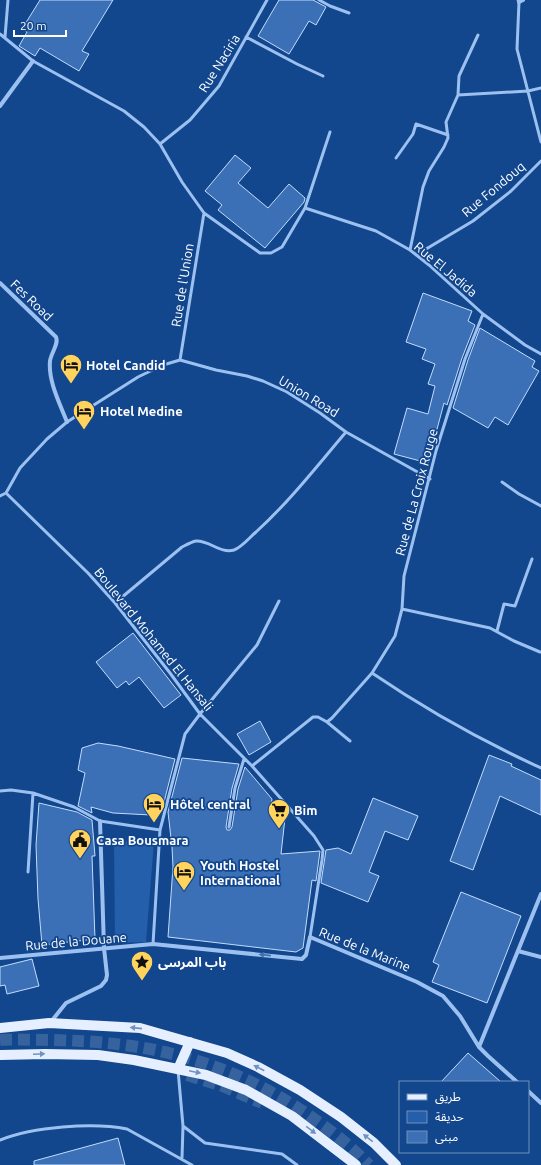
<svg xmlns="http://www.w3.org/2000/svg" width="541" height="1165" viewBox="0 0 541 1165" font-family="Ubuntu,'Noto Sans Arabic',sans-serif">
	<rect width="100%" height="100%" fill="#12468d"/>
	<path fill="#245fac" d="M114,841L154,842L146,942L115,943Z"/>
	<path fill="#3b70b7" stroke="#c2dcfc" d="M40,0H113L82,51L89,54L79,71L40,48L35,56L19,46L27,32L22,29Z
		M279,0H313L326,7L316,25L309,21L289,54L258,36Z
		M235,155L251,168L238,183L268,208L289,184L305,198L304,202L265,248L218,210L222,205L205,191Z
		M423,293L472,311L468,321L475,325L462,358L447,405L444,403L428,463L394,454L407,408L428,414L435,386L428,384L435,364L422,359L426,349L406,342Z
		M480,328L535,361L532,367L539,371L508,425L495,417L488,428L453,408L468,360Z
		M133,633L181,695L164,708L139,677L129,685L126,681L117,688L96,662Z
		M260,721L271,742L249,755L237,734Z
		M98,743L118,746L175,759L163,806L151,815L113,813L91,807L92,813L78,806L85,773L78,770L82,748Z
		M489,755L512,764L511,766L541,780V815L500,796L473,870L450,861Z
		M182,758L239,764L232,788L226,827L227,830H230L232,827L238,789L245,767L272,799L270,816L285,818L281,854L320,851L316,881L312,880L303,948L296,952L168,937L173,867L172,847L168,812Z
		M373,798L418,816L408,840L385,831L369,872L379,876L368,902L321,883L326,850L338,848L351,854Z
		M39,803L77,812L92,820L95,856H92L95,939L42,945L38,899L36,845Z
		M461,892L521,916L487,1003L432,982L439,965L433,962Z
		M32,959L39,986L7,994L5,985L0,986V967Z
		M468,1053L501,1082H441Z
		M118,1138L125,1165H34V1161Z"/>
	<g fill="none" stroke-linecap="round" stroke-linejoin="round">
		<path stroke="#36629e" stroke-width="12" stroke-dasharray="12 6" stroke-linecap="butt" d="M0,1040C16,1039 32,1040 48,1040C144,1041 220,1058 301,1110C325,1126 349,1144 369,1165
			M187,1075L220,1085L262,1103"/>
		<path stroke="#9cc1f1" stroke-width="3" d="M319,0L330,6L349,13
			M518,0L519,2L517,49L541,142
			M0,34L33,61L124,111L144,127L160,144L182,182L204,213L260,253H271L282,247L305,208L330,132
			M5,37L8,0
			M246,37L297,64L323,76
			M458,95L528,91L541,88
			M160,144L190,120L219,86L267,0
			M396,158L413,134L416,124L448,135
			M305,208L376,231L410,250L429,265L483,314L525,345L541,354
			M410,250L423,187L429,171L444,147L448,138L446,122L458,95L459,76L478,35
			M416,255L473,221L511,191L541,161
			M180,360L204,213
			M502,482L519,494L541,506
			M6,493L88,573L115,603L170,673L200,714L252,766L314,836L323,850L322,860L310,937
			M6,493L20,468L47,439L67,422L138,377L163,365L180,360L216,370L247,376L263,381L287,392L320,413L346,432L430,479
			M0,496L6,493
			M115,603L182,547C186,545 191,542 196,541C209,540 220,554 234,550C242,547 249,538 256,532C289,502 317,466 346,432
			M402,609L490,628L514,641L540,652
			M497,631L504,604L515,606L532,559
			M372,673C425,709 482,741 541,768
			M327,722L350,741
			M252,766L313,717H318L327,722L332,718L372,673L395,636L402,609L404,576L436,451L465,359L483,314
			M0,791L11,790L33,793L74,807L100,821L160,830
			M229,827L235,788L244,759
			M28,872L33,793
			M153,944L160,830L185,734L200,714L257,645L279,601
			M178,1070L183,1126L205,1143L282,1154L297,1165
			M0,1140C33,1127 92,1122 127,1129L192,1165
			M182,1158L183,1126"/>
		<path stroke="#9cc1f1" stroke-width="4" d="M519,2L523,0
			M0,106L33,61
			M0,283L56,337C59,344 51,353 50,361C48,381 60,404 67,422
			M518,951L541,957
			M0,958L153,944L302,959L306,955L310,937L417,982L443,996L460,1016L479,1047L488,1056L517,1082
			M50,1023L66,1003L101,986L106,980L107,975L104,948L100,821
			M479,1047L541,894
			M528,1091L541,1103"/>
		<path stroke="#e6efff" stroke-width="10" d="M0,1028L49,1023L140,1028L227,1053L258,1067L300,1090L341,1117L374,1143L396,1165
			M0,1055L45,1054L98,1055L134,1060L206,1075L246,1090L292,1116L356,1165
			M178,1069L190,1042"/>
	</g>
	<defs><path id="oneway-solid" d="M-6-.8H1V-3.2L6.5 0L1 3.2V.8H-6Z"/></defs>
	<use fill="#4271b0" href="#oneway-solid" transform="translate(265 955) rotate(-174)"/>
	<g fill="#7192c0">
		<use href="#oneway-solid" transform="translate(136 1028) rotate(-174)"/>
		<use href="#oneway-solid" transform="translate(39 1054) rotate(-2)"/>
		<use href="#oneway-solid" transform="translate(259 1068) rotate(-153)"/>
		<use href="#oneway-solid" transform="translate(195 1072) rotate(12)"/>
		<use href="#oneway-solid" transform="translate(311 1130) rotate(37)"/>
		<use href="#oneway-solid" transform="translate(368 1138) rotate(-142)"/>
	</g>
	<defs>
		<g id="hotel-pin" transform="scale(1.15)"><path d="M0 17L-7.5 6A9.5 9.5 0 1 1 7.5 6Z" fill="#ffd35c" stroke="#12468d"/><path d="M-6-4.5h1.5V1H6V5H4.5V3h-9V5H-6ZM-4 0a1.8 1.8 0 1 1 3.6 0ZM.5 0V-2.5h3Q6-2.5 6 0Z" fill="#111"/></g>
		<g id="supermarket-pin" transform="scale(1.15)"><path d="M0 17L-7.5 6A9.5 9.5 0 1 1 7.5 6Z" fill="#ffd35c" stroke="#12468d"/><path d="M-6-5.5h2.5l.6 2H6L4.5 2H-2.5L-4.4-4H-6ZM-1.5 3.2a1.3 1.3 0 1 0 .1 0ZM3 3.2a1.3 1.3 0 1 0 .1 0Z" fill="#111"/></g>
		<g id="civic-pin" transform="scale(1.15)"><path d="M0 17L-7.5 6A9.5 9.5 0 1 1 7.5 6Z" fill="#ffd35c" stroke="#12468d"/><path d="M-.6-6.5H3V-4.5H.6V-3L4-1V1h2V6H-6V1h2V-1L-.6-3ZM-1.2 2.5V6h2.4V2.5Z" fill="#111"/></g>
		<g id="sight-pin" transform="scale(1.15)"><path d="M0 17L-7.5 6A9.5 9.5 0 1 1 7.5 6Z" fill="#ffd35c" stroke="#12468d"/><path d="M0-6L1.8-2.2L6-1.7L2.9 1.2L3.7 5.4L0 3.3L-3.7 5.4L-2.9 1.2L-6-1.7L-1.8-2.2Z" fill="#111"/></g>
	</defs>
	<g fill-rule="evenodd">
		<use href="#hotel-pin" x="71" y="365"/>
		<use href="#hotel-pin" x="84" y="411"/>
		<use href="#hotel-pin" x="154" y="804"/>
		<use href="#supermarket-pin" x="279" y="810"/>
		<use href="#civic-pin" x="80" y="840"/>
		<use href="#hotel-pin" x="184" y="872"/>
		<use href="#sight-pin" x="142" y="962"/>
	</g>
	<g text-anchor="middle" stroke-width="3.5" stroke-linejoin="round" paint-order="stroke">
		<g font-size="13" fill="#fff" stroke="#12468d">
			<text transform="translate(219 63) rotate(-58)" y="5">Rue Naciria</text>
			<text transform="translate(493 189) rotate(-40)" y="5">Rue Fondouq</text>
			<text transform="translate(446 269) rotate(40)" y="5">Rue El Jadida</text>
			<text transform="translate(182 285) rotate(-81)" y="5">Rue de l'Union</text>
			<text transform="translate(32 300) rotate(44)" y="5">Fes Road</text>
			<text transform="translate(309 396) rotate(31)" y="5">Union Road</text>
			<text transform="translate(416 492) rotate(-75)" y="5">Rue de La Croix Rouge</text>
			<text transform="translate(154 639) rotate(51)" y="5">Boulevard Mohamed El Hansali</text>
			<text transform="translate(76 941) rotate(-5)" y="5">Rue de la Douane</text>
			<text transform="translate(365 949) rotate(22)" y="5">Rue de la Marine</text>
		</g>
		<g font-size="13" font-weight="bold" fill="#fff" stroke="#12468d" text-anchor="start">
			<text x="86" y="370">Hotel Candid</text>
			<text x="100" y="416">Hotel Medine</text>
			<text x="170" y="809">Hôtel central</text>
			<text x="294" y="815">Bim</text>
			<text x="96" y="845">Casa Bousmara</text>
			<text x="200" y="870">Youth Hostel<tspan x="200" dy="15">International</tspan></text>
			<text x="158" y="967">باب المرسى</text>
		</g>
	</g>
	<rect x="399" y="1081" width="130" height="72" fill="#12468d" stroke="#7190bb"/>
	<rect x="407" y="1094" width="20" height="6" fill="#e6efff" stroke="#7190bb"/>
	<text x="435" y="1101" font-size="12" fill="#ffffff">طريق</text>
	<rect x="407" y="1111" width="20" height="12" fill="#245fac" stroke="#7190bb"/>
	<text x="435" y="1121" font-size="12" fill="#ffffff">حديقة</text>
	<rect x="407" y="1131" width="20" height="12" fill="#3b70b7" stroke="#7190bb"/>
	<text x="435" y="1141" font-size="12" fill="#ffffff">مبنى</text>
	<path d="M14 30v6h52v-6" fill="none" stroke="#ffffff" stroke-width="2"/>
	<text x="20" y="30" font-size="12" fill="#ffffff" stroke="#12468d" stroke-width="3" paint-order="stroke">20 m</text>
</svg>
